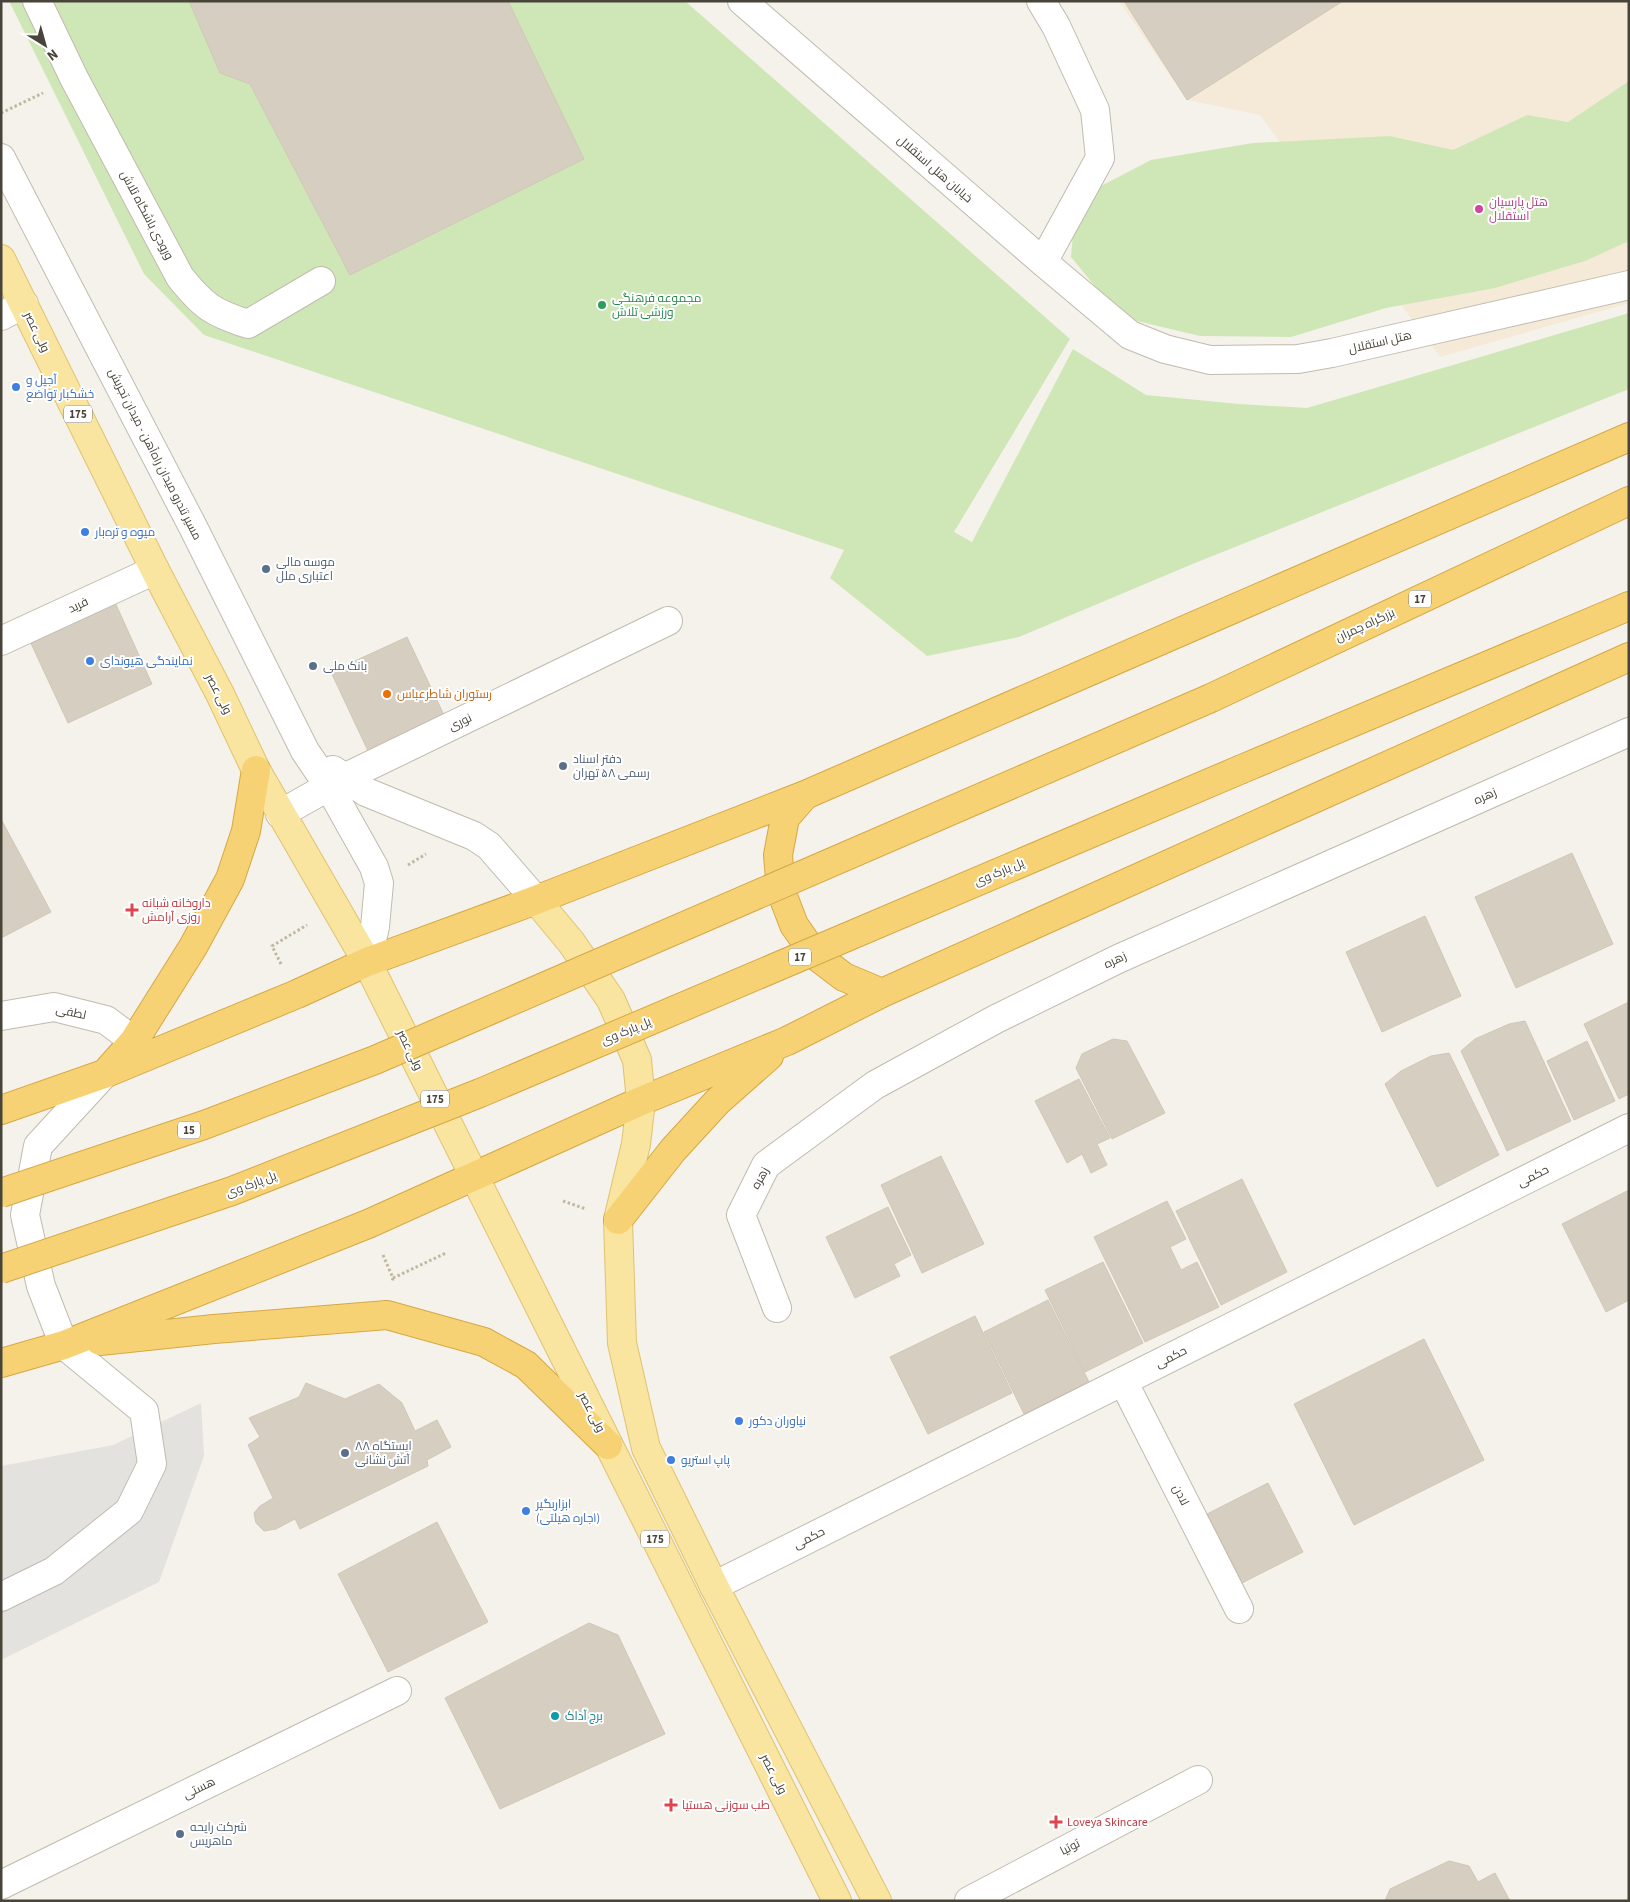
<svg xmlns="http://www.w3.org/2000/svg" width="1630" height="1902" viewBox="0 0 1630 1902" font-family="'Source Sans 3',Cairo,sans-serif">
	<rect width="100%" height="100%" fill="#f5f2eb"/>
	<path fill="#f5ead8" d="M1119,1H1629V303L1440,357L1260,115L1187,100Z"/>
	<path fill="#cfe7b7" d="M9,1H685L1070,339L954,532L972,542L1073,349L1146,395L1239,404L1307,408L1629,313V389L1195,563L1019,637L927,656L830,578L844,550L204,335L144,274Z
		M1629,81V241L1585,261L1495,288L1386,308L1291,337L1200,336L1120,317L1071,257L1076,199L1151,160L1253,143L1390,136L1453,150L1527,115L1568,122Z"/>
	<path fill="#e4e2df" d="M201,1403L204,1456L159,1582L1,1660V1466L113,1445Z"/>
	<path fill="#d6cfc1" stroke="#d0c7b5" d="M189,1H508L584,159L350,275L250,84L220,73Z
		M1124,1H1343L1187,100Z
		M113,598L152,684L68,723L28,637Z
		M407,637L444,715L368,751L331,672Z
		M1,819L51,912L1,938Z
		M1572,853L1613,944L1516,988L1475,897Z
		M1425,916L1461,996L1382,1032L1346,952Z
		M1629,1002V1094L1619,1099L1584,1024Z
		M1525,1021L1571,1121L1507,1151L1461,1051L1475,1039L1509,1024Z
		M1113,1039L1127,1041L1165,1113L1112,1139L1076,1068L1082,1054Z
		M1587,1041L1615,1101L1574,1120L1547,1061Z
		M1449,1053L1499,1155L1437,1187L1385,1084L1401,1071L1431,1056Z
		M1079,1079L1110,1138L1097,1144L1107,1165L1091,1173L1082,1154L1067,1163L1035,1101Z
		M941,1156L984,1244L922,1273L881,1185Z
		M1242,1179L1287,1272L1221,1305L1176,1211Z
		M1629,1190V1300L1606,1312L1562,1224Z
		M1167,1201L1186,1239L1170,1247L1181,1270L1197,1262L1219,1307L1145,1342L1094,1237Z
		M888,1207L911,1255L894,1264L900,1276L855,1298L826,1237Z
		M1103,1262L1143,1343L1085,1372L1045,1290Z
		M1048,1300L1089,1382L1024,1414L984,1332Z
		M975,1316L1012,1393L928,1434L890,1357Z
		M1424,1339L1484,1460L1354,1525L1294,1404Z
		M306,1383L345,1399L379,1384L402,1403L415,1431L437,1420L451,1447L427,1460L428,1466L300,1529L295,1519L276,1529L264,1531L256,1523L254,1513L260,1506L273,1498L248,1445L260,1437L249,1418L299,1397Z
		M1268,1483L1303,1552L1242,1583L1207,1514Z
		M437,1522L488,1622L388,1672L338,1574Z
		M589,1623L618,1635L665,1734L500,1809L445,1698Z
		M1449,1861L1469,1866L1478,1882L1495,1873L1510,1901H1385L1390,1889Z"/>
	<g fill="none" stroke-linecap="round" stroke-linejoin="round">
		<g stroke="#c0bbae" stroke-width="30">
			<path id="minor" d="M37,1L74,78L180,277C203,306 213,313 248,324L321,281
				M742,1L1043,262L1130,335L1165,349L1210,360L1298,359L1332,353L1629,285
				M1041,1L1056,26L1095,110L1100,158L1043,262
				M1,158L193,527L305,751L328,785L374,867L379,883L375,927L367,962
				M1,316L24,304
				M1,641L155,570
				M333,770L366,792L474,836L489,846L536,900
				M280,814L344,778L668,621
				M1,1016L54,1007L106,1020L134,1041
				M777,1308L741,1215L766,1165L875,1085L996,1019L1118,959L1629,732
				M1123,1381L1239,1609
				M714,1586L1629,1128
				M1,1597L54,1571L129,1511L152,1464L144,1411L64,1345L41,1286L25,1215L38,1146L104,1074
				M1,1885L397,1691
				M969,1901L1198,1780"/>
		</g>
		<g stroke="#dfc36f" stroke-width="30">
			<path id="major" d="M1,259L155,570L220,694L256,770L367,962L837,1901
				M536,900L571,942L611,1000L637,1060L641,1101L636,1144L618,1220L622,1343L646,1448L714,1586L877,1901"/>
		</g>
		<g stroke="#d6a844" stroke-width="30">
			<path id="highway" d="M1211,698L1629,501
				M1242,769L1629,606
				M805,795L785,818L778,855L781,891L794,925L815,955L844,977L882,993
				M109,1069L134,1041L193,947L230,879L246,831L256,770
				M1,1110L104,1074L297,994L367,962L536,900L805,795L1629,437
				M618,1220L673,1150L717,1102L769,1056
				M100,1341L214,1329L387,1315L484,1342L526,1365L608,1445
				M1,1363L64,1345L368,1224L641,1101L787,1041L882,993L1629,657"/>
		</g>
		<path stroke="#c1b7a0" stroke-width="3" stroke-dasharray="2.5 2.5" stroke-linecap="butt" d="M1,113L43,93
			M408,865L426,854
			M281,964L272,946L307,925
			M563,1201L586,1209
			M383,1255L393,1278L392,1282
			M393,1278L446,1253"/>
		<use href="#minor" stroke="#fff" stroke-width="28"/>
		<use href="#major" stroke="#f9e4a0" stroke-width="28"/>
		<use href="#highway" stroke="#f7d274" stroke-width="28"/>
		<g stroke="#d6a844" stroke-width="30" stroke-linecap="butt">
			<path id="highway-bridge" d="M1,1193L204,1125L375,1060L1211,698
				M1,1269L232,1191L480,1093L1242,769"/>
		</g>
		<use href="#highway-bridge" stroke="#f7d274" stroke-width="28"/>
	</g>
	<circle fill="#d1479c" stroke="#fff" stroke-width="2" cx="1479" cy="209" r="5"/>
	<circle fill="#2e9e5b" stroke="#fff" stroke-width="2" cx="602" cy="305" r="5"/>
	<g fill="#3f7fe0" stroke="#fff" stroke-width="2">
		<circle cx="16" cy="387" r="5"/>
		<circle cx="85" cy="532" r="5"/>
		<circle cx="90" cy="661" r="5"/>
		<circle cx="739" cy="1421" r="5"/>
		<circle cx="671" cy="1460" r="5"/>
		<circle cx="526" cy="1511" r="5"/>
	</g>
	<g fill="#5c6f8a" stroke="#fff" stroke-width="2">
		<circle cx="266" cy="569" r="5"/>
		<circle cx="313" cy="666" r="5"/>
		<circle cx="563" cy="766" r="5"/>
		<circle cx="345" cy="1453" r="5"/>
		<circle cx="180" cy="1834" r="5"/>
	</g>
	<circle fill="#e8710a" stroke="#fff" stroke-width="2" cx="387" cy="694" r="5"/>
	<g fill="#e0444e" stroke="#fff" stroke-width="2">
		<path d="M129.5 902.5h5v5h5v5h-5v5h-5v-5h-5v-5h5z"/>
		<path d="M668.5 1797.5h5v5h5v5h-5v5h-5v-5h-5v-5h5z"/>
		<path d="M1053.5 1814.5h5v5h5v5h-5v5h-5v-5h-5v-5h5z"/>
	</g>
	<circle fill="#0f9aa8" stroke="#fff" stroke-width="2" cx="555" cy="1716" r="5"/>
	<g text-anchor="middle" stroke-width="4" stroke-linejoin="round" paint-order="stroke">
		<g fill="#fff" stroke="#807c74" stroke-width="1">
			<rect x="64" y="405.5" width="28" height="17" rx="4"/>
			<rect x="1409" y="590.5" width="22" height="17" rx="4"/>
			<rect x="789" y="948.5" width="22" height="17" rx="4"/>
			<rect x="421" y="1090.5" width="28" height="17" rx="4"/>
			<rect x="178" y="1121.5" width="22" height="17" rx="4"/>
			<rect x="641" y="1530.5" width="28" height="17" rx="4"/>
		</g>
		<g font-size="11" font-weight="bold" fill="#494439">
			<text x="78" y="418">175</text>
			<text x="1420" y="603">17</text>
			<text x="800" y="961">17</text>
			<text x="435" y="1103">175</text>
			<text x="189" y="1134">15</text>
			<text x="655" y="1543">175</text>
		</g>
		<g font-size="12" fill="#494439" stroke="#fff">
			<text transform="translate(935 169) rotate(41)" y="4">خیابان هتل استقلال</text>
			<text transform="translate(147 215) rotate(62)" y="4">ورودی باشگاه تلاش</text>
			<text transform="translate(37 332) rotate(64)" y="4">ولی عصر</text>
			<text transform="translate(1380 342) rotate(-13)" y="4">هتل استقلال</text>
			<text transform="translate(155 454) rotate(63)" y="4">مسیر تندرو میدان راه‌آهن - میدان تجریش</text>
			<text transform="translate(78 605) rotate(-25)" y="4">فرید</text>
			<text transform="translate(1365 625) rotate(-25)" y="4">بزرگراه چمران</text>
			<text transform="translate(219 694) rotate(63)" y="4">ولی عصر</text>
			<text transform="translate(460 722) rotate(-26)" y="4">نوری</text>
			<text transform="translate(1485 796) rotate(-24)" y="4">زهره</text>
			<text transform="translate(999 872) rotate(-23)" y="4">پل پارک وی</text>
			<text transform="translate(1115 960) rotate(-25)" y="4">زهره</text>
			<text transform="translate(71 1012) rotate(12)" y="4">لطفی</text>
			<text transform="translate(626 1031) rotate(-23)" y="4">پل پارک وی</text>
			<text transform="translate(410 1050) rotate(64)" y="4">ولی عصر</text>
			<text transform="translate(1533 1176) rotate(-27)" y="4">حکمی</text>
			<text transform="translate(760 1178) rotate(-60)" y="4">زهره</text>
			<text transform="translate(251 1184) rotate(-21)" y="4">پل پارک وی</text>
			<text transform="translate(1171 1357) rotate(-27)" y="4">حکمی</text>
			<text transform="translate(592 1412) rotate(63)" y="4">ولی عصر</text>
			<text transform="translate(1181 1495) rotate(63)" y="4">لادن</text>
			<text transform="translate(809 1538) rotate(-27)" y="4">حکمی</text>
			<text transform="translate(774 1774) rotate(63)" y="4">ولی عصر</text>
			<text transform="translate(199 1788) rotate(-26)" y="4">هستی</text>
			<text transform="translate(1070 1847) rotate(-28)" y="4">توتیا</text>
		</g>
		<g font-size="12" fill="#b23c85" stroke="#fff" text-anchor="start">
			<text x="1489" y="206">هتل پارسیان<tspan x="1489" dy="14">استقلال</tspan></text>
		</g>
		<g font-size="12" fill="#27864d" stroke="#fff" text-anchor="start">
			<text x="612" y="302">مجموعه فرهنگی<tspan x="612" dy="14">ورزشی تلاش</tspan></text>
		</g>
		<g font-size="12" fill="#366cbe" stroke="#fff" text-anchor="start">
			<text x="26" y="384">آجیل و<tspan x="26" dy="14">خشکبار تواضع</tspan></text>
			<text x="95" y="536">میوه و تره‌بار</text>
			<text x="100" y="665">نمایندگی هیوندای</text>
			<text x="749" y="1425">نیاوران دکور</text>
			<text x="681" y="1464">پاپ استریو</text>
			<text x="536" y="1508">ابزاربگیر<tspan x="536" dy="14">(اجاره هیلتی)</tspan></text>
		</g>
		<g font-size="12" fill="#4e5e75" stroke="#fff" text-anchor="start">
			<text x="276" y="566">موسه مالی<tspan x="276" dy="14">اعتباری ملل</tspan></text>
			<text x="323" y="670">بانک ملی</text>
			<text x="573" y="763">دفتر اسناد<tspan x="573" dy="14">رسمی ۵۸ تهران</tspan></text>
			<text x="355" y="1450">ایستگاه ۸۸<tspan x="355" dy="14">آتش نشانی</tspan></text>
			<text x="190" y="1831">شرکت رایحه<tspan x="190" dy="14">ماهریس</tspan></text>
		</g>
		<g font-size="12" fill="#c56008" stroke="#fff" text-anchor="start">
			<text x="397" y="698">رستوران شاطرعباس</text>
		</g>
		<g font-size="12" fill="#be3a42" stroke="#fff" text-anchor="start">
			<text x="142" y="907">داروخانه شبانه<tspan x="142" dy="14">روزی آرامش</tspan></text>
			<text x="682" y="1809">طب سوزنی هستیا</text>
			<text x="1067" y="1826">Loveya Skincare</text>
		</g>
		<g font-size="12" fill="#0d838f" stroke="#fff" text-anchor="start">
			<text x="565" y="1720">برج آداک</text>
		</g>
	</g>
	<rect width="1630" height="1902" fill="none" stroke="#494439" stroke-width="5"/>
	<g transform="translate(45 45) rotate(143)" stroke="#ffffff" stroke-width="4" paint-order="stroke">
	<path d="M0-4L9 19L0 12L-9 19Z" fill="#494439"/>
	<text y="-8" font-size="14" font-weight="bold" text-anchor="middle" fill="#494439">N</text>
	</g>
</svg>
